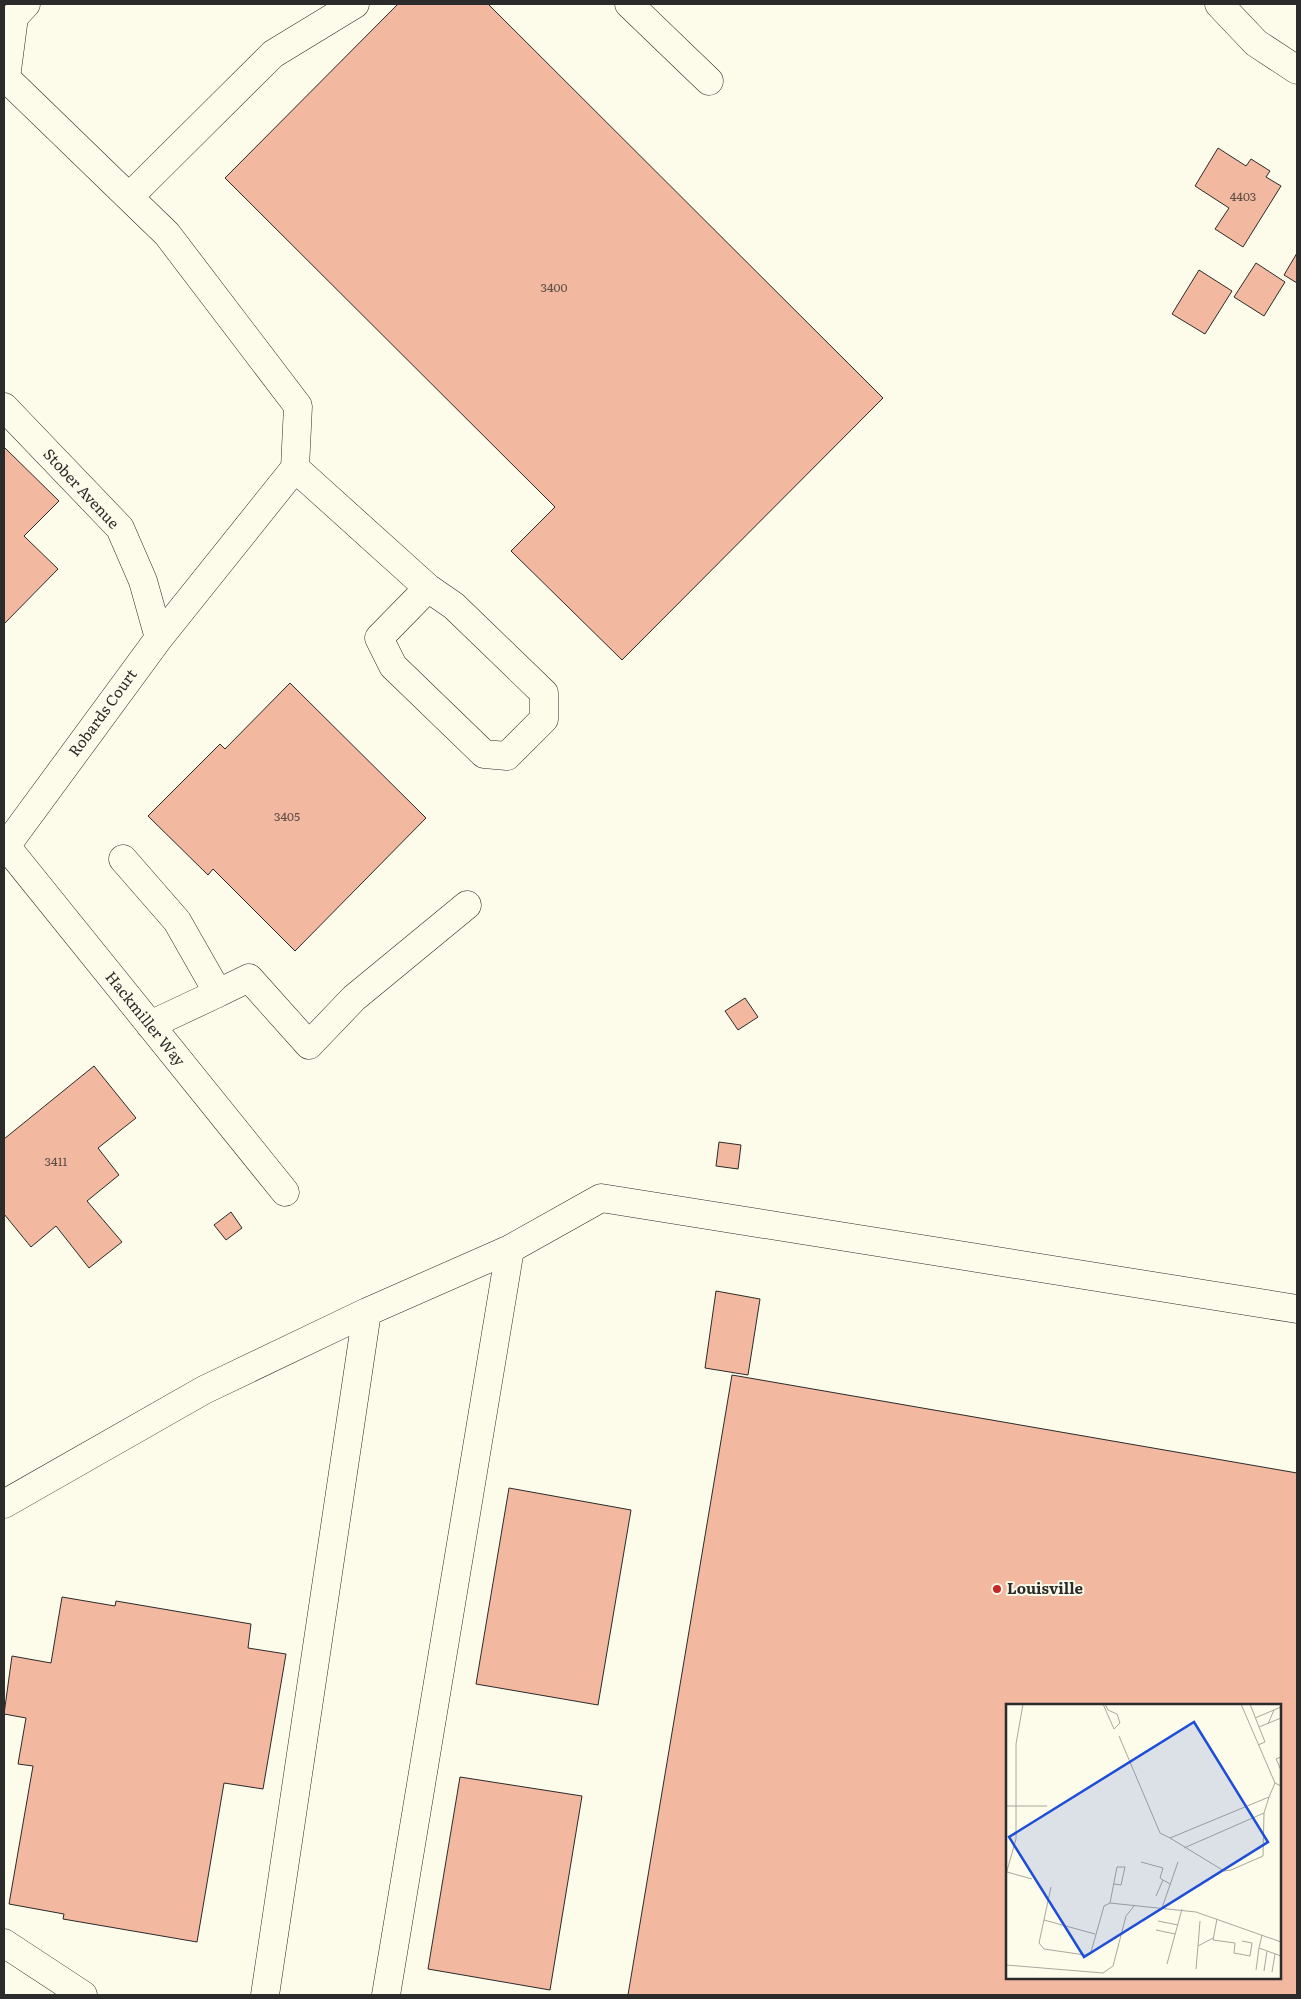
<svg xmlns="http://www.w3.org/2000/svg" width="1301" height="1999" viewBox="0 0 1301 1999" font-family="Literata,serif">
	<rect width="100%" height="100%" fill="#fdfbea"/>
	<path fill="#f2b8a0" stroke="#2b2b2b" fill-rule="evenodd" d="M398,4H488L883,398L622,660L511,551L555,507L225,178Z
		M1218,148L1246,166L1251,159L1270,171L1266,177L1281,186L1243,247L1215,229L1229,208L1195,186Z
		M1297,253V283L1284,275Z
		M1256,263L1285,282L1264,316L1234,297Z
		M1199,270L1232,291L1205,334L1172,314Z
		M4,447L59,501L24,536L58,569L4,624Z
		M290,683L426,818L295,951L213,869L208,875L148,816L220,744L225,749Z
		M745,998L758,1017L738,1030L725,1011Z
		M94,1066L136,1118L98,1148L119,1175L87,1201L122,1242L89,1268L56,1226L31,1247L4,1214V1139Z
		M719,1142L741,1145L738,1169L716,1166Z
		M231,1212L242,1228L226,1240L214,1225Z
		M716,1291L760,1299L748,1375L705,1368Z
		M732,1375L1297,1473V1995H628ZM1007,1705H1280V1978H1007Z
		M509,1488L631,1510L598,1705L476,1684Z
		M62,1597L115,1606L116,1601L251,1624L248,1648L286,1654L263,1789L224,1783L197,1942L63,1919L64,1914L9,1904L33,1766L18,1764L26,1718L4,1714L12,1656L51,1663Z
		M460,1777L582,1796L550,1990L428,1969Z"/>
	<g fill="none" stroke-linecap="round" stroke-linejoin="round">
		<g stroke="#2b2b2b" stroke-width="29">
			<path id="minor" d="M629,4L709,81
				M1219,4L1256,43L1297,70
				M129,197L273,54L355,4
				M4,407L120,528L143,581L159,638
				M295,468L428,588L454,606L544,693V719L507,756L484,754L393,666L379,638L428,588
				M6,846L285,1192
				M4,849L159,638L295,468L298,406L167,234L6,78L14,17L26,4
				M123,859L177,921L218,993L150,1025
				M218,993L249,978L309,1045L354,998L467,905
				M4,1504L204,1390L367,1312L510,1249
				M4,1943L83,1995
				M265,1995L367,1312
				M386,1995L510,1249L601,1198L1297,1309"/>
		</g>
		<use href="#minor" stroke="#fdfbea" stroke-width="28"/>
	</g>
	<circle fill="#c62828" stroke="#fdfbea" stroke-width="2" cx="997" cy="1589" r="5"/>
	<g text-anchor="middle" stroke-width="4" stroke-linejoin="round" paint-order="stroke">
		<g font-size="12" fill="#5d4e48">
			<text x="1243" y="201">4403</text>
			<text x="554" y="292">3400</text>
			<text x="287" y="821">3405</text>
			<text x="56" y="1166">3411</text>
		</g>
		<g font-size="15" fill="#2b2b2b" stroke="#fdfbea">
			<text transform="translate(81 489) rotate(47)" y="5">Stober Avenue</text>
			<text transform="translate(103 713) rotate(-54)" y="5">Robards Court</text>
			<text transform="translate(145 1019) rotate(51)" y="5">Hackmiller Way</text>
		</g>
		<g font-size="15" font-weight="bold" fill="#2b2b2b" stroke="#fdfbea" text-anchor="start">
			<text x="1007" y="1594">Louisville</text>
		</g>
	</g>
	<g transform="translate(1006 1704)">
		<rect width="275" height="275" fill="#fdfbea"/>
		<path fill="none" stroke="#a9a89e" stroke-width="1" d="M97,0L108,25L114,19L111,10L102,6L99,0M235,0L269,79L275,82M244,0L253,23L275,14M249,14L275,3M262,20L268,6M113,32L154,129L164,134L263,93L269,79M252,41L259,38L253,23M275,53L270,55L275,66M0,102H41M164,134L218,167L225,166L257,152L258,109L263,93M178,144L258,109M135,158L157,164L154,174L157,176M1,168L26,175M0,170L10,135V40L17,0M45,183L33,239L38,245L79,251L85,248L98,202L104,199L190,208L275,238M150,192L157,176L164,180M104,199L111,163H119L115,181L108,180M156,204L172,158M211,215L207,236L229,239L228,249L244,252L246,239L236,237M38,216L89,230M152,217L172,221M150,226L169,230M256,231L253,244L275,252M192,242L194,217M161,260L176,205M0,261L97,269L107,262L120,212L128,202M190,265L192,242L207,234M250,266L253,244M258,267L261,247M266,268L269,250"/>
		<path fill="#1d4ed8" fill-opacity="0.15" stroke="#1d4ed8" stroke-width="2.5" d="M188,18L262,138L78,253L3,133Z"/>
		<rect width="275" height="275" fill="none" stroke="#2b2b2b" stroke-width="2.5"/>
	</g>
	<rect width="1301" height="1999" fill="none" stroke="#2b2b2b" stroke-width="10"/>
</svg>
